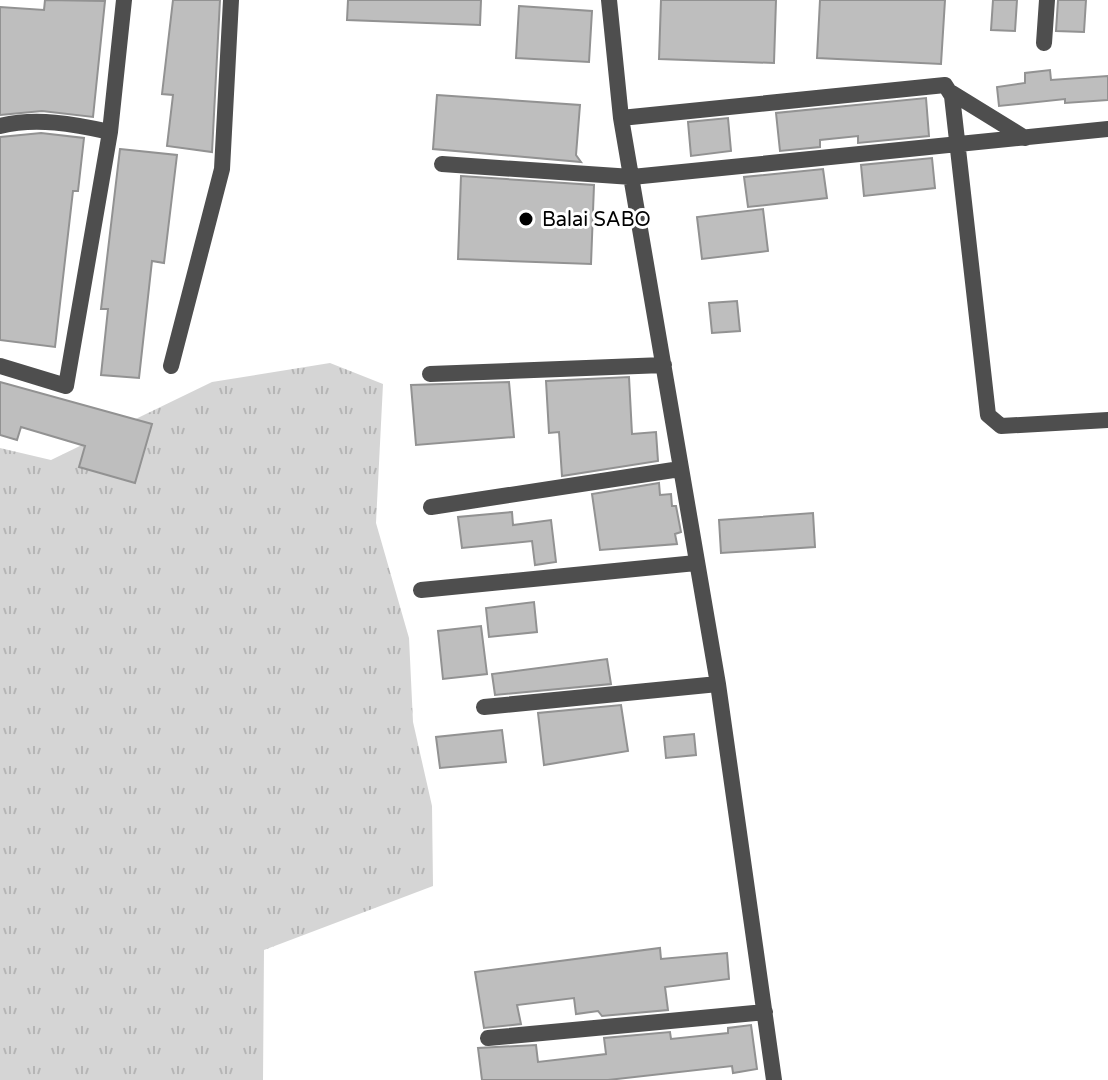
<svg xmlns="http://www.w3.org/2000/svg" width="1108" height="1080" viewBox="0 0 1108 1080" font-family="'Varela Round',sans-serif">
	<defs>
		<pattern id="park-tufts" width="24" height="20" patternUnits="userSpaceOnUse" patternTransform="scale(2)"><rect width="24" height="20" fill="#d5d5d5"/><path d="M3 7l-1-3M5 7V3M7 7l1-3M15 17l-1-3M17 17v-4M19 17l1-3" fill="none" stroke="#b5b5b5"/></pattern>
	</defs>
	<rect width="100%" height="100%" fill="#fff"/>
	<path fill="url(#park-tufts)" d="M330,363L383,384L376,523L409,638L413,722L432,806L433,886L264,950L263,1080H0V448L51,460L212,382Z"/>
	<path fill="#bebebe" stroke="#929292" stroke-width="2" d="M45,0L105,1L93,117L42,111L0,115V7L44,10Z
		M173,0H220L212,152L167,146L173,95L162,94Z
		M348,0H481L480,25L347,20Z
		M661,0H776L774,63L659,59Z
		M820,0H945L941,64L817,58Z
		M993,0H1017L1015,31L991,30Z
		M1058,0H1086L1084,32L1056,31Z
		M519,6L592,11L589,62L516,58Z
		M1050,70L1051,80L1108,76V100L1065,103V99L999,106L997,87L1025,83V73Z
		M437,95L580,105L576,155L581,162L433,149Z
		M926,98L929,136L858,143V136L820,140V147L780,151L776,113Z
		M728,118L731,151L691,156L688,122Z
		M41,133L84,138L78,191H73L55,347L0,340V137Z
		M120,149L177,155L164,263L152,261L139,378L101,375L108,309H101Z
		M932,158L935,188L864,196L861,165Z
		M823,169L827,198L748,207L744,177Z
		M461,176L594,185L591,264L458,259Z
		M763,209L768,251L702,259L697,217Z
		M737,301L740,331L712,333L709,303Z
		M629,377L632,434L656,432L658,461L562,476L559,432L549,433L546,381Z
		M0,382L152,424L135,483L79,467L85,446L21,427L17,440L0,435Z
		M509,382L514,437L416,445L411,385Z
		M659,483L660,495L671,494L672,506H676L681,532L675,534L677,544L600,550L592,494Z
		M512,512L513,525L551,520L556,562L535,565L532,541L462,548L458,517Z
		M813,513L815,547L721,553L719,520Z
		M534,602L537,632L489,637L486,608Z
		M481,626L487,674L443,679L438,631Z
		M607,659L611,684L495,695L492,674Z
		M621,705L628,751L544,765L538,713Z
		M502,730L506,762L440,768L436,737Z
		M694,734L696,755L666,758L664,737Z
		M660,948L661,959L727,953L729,979L665,987L668,1010L602,1016L598,1011L576,1014L574,998L517,1005L521,1024L484,1028L475,972Z
		M751,1025L757,1069L733,1073L732,1066L608,1080H482L478,1048L536,1045L538,1062L606,1054L604,1038L670,1032L671,1039L728,1033V1028Z"/>
	<g fill="none" stroke-linecap="round" stroke-linejoin="round">
		<path stroke="#4e4e4e" stroke-width="16" d="M609,0L621,118L718,684L774,1080
			M1044,43L1047,0
			M952,93L1025,138
			M621,118L945,85L952,96L988,415L1001,426L1108,420
			M0,126C36,117 74,124 110,132
			M442,164L632,177L1108,129
			M0,366L66,386L110,132L124,0
			M171,366L222,169L231,0
			M430,374L664,365
			M431,507L680,469
			M421,590L696,563
			M484,707L718,684
			M488,1038L765,1012"/>
	</g>
	<circle fill="#000" stroke="#fff" stroke-width="3" cx="526" cy="219" r="8"/>
	<g text-anchor="middle" stroke-width="6" stroke-linejoin="round" paint-order="stroke">
		<g font-size="20" fill="#000" stroke="#fff" text-anchor="start">
			<text x="542" y="226">Balai SABO</text>
		</g>
	</g>
</svg>
